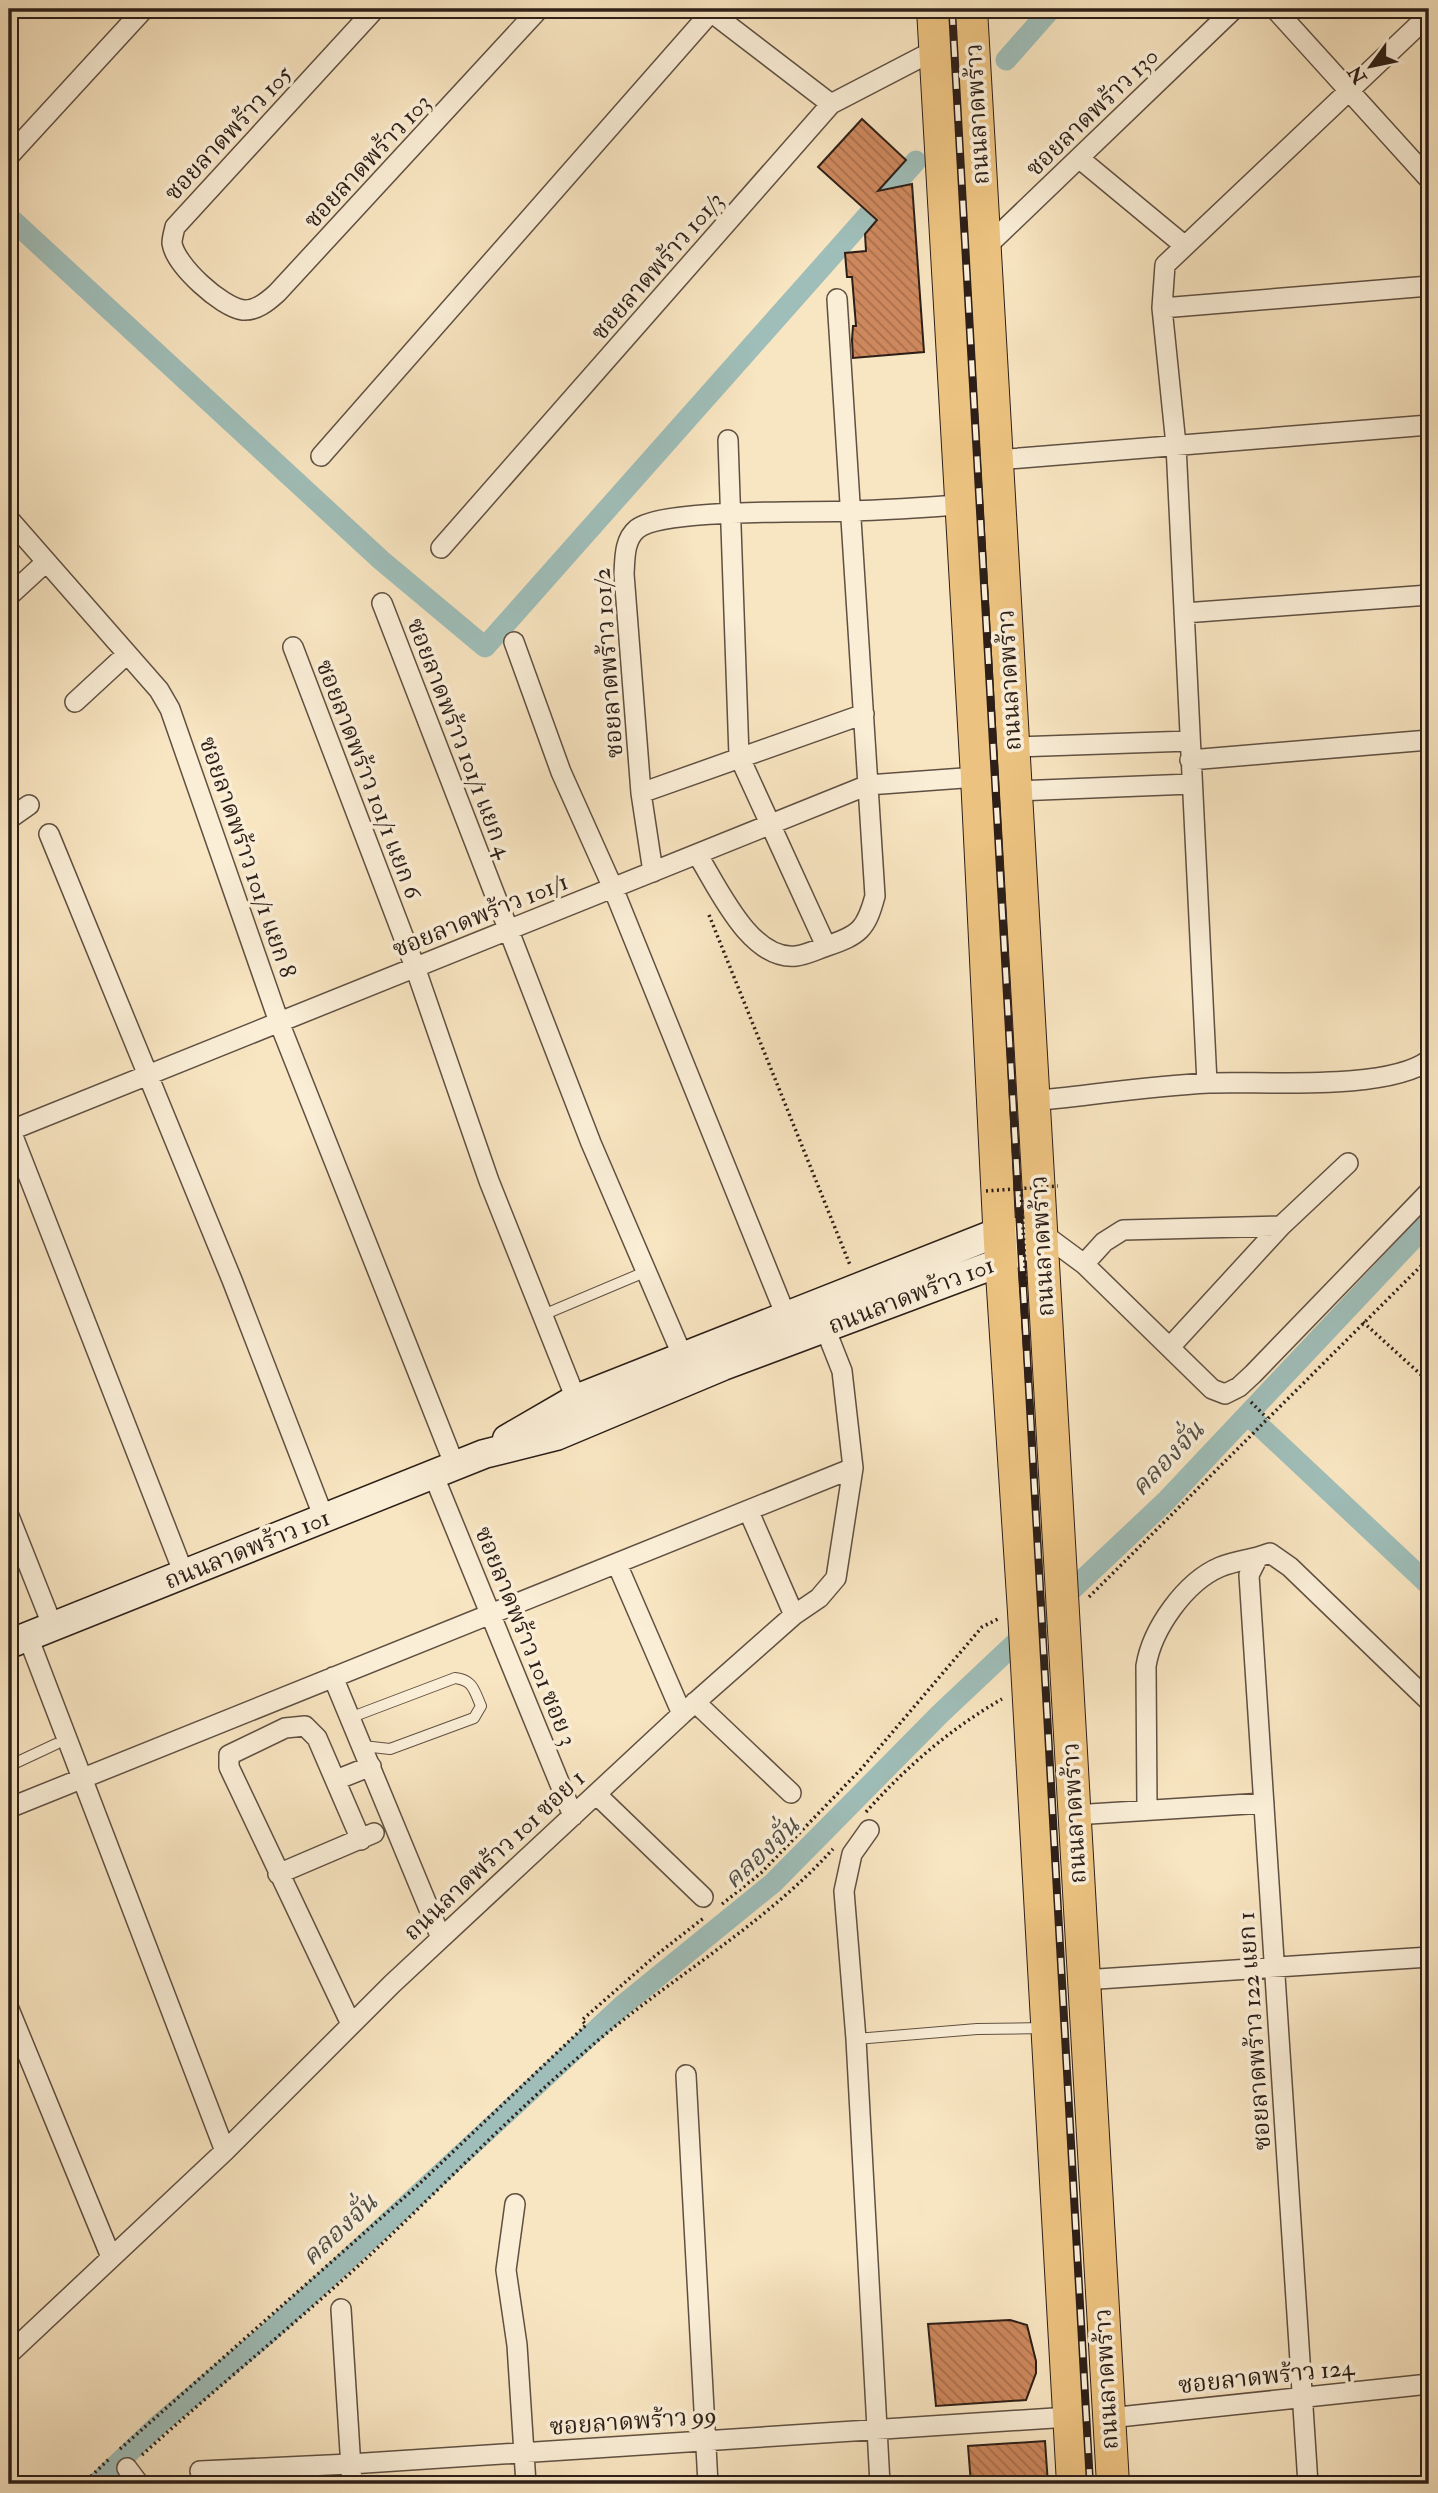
<svg xmlns="http://www.w3.org/2000/svg" width="1438" height="2493" viewBox="0 0 1438 2493" font-family="'IM FELL Double Pica','Noto Serif Thai',serif">
	<defs>
		<pattern id="building-back-hatch" width="6" height="6" patternUnits="userSpaceOnUse" patternTransform="scale(1.75)"><rect width="6" height="6" fill="#ce885d"/><path d="M-1 5l2 2M0 0l6 6M5-1l2 2" fill="none" stroke="#a86f4c"/></pattern>
	</defs>
	<rect width="100%" height="100%" fill="#f8e5c1"/>
	<filter id="stains"><feTurbulence type="fractalNoise" baseFrequency=".00286" numOctaves="4"/><feColorMatrix values="0 0 0 0 .2 0 0 0 0 .09 0 0 0 0 .02 0 0 0 .5 -.17"/></filter>
	<radialGradient id="worn" r=".72"><stop offset=".6" stop-color="#630" stop-opacity="0"/><stop offset="1" stop-color="#630" stop-opacity=".3"/></radialGradient>
	<g fill="none" stroke-linecap="round" stroke-linejoin="round">
		<path stroke="#9fbeb9" stroke-width="21" d="M1006,60L1051,9
			M9,217L381,560L485,647L916,161
			M1248,1415L1429,1585
			M96,2484L157,2426L265,2336L623,2005L773,1883L940,1714L1166,1501L1429,1222"/>
	</g>
	<path fill="url(#building-back-hatch)" stroke="#2d1f18" stroke-width="2" d="M862,119L906,160L878,191L912,184L924,352L853,358L852,340L853,326H856L852,277H847L845,253L866,251L865,234L877,220L818,167Z
		M1010,2320L1027,2325L1036,2361V2373L1026,2400L936,2406L928,2324Z
		M1045,2441L1048,2484H971L968,2446Z"/>
	<g fill="none" stroke-linecap="round" stroke-linejoin="round">
		<g stroke="#605042" stroke-width="12">
			<path id="lane" d="M543,1315L645,1272
				M352,1717L455,1678C473,1680 474,1690 481,1706L474,1718L390,1749L363,1746
				M9,1766L56,1744
				M856,2039L977,2029L1043,2028"/>
		</g>
		<g stroke="#605042" stroke-width="22">
			<path id="street" d="M375,9L175,227C174,232 172,238 172,243C175,265 221,307 243,310C256,311 267,302 277,293L539,9
				M1275,9L1429,179
				M9,156L144,9
				M1080,159L1185,246
				M984,249L1234,9
				M1162,308L1429,286
				M728,440L739,756L826,946
				M321,456L711,12L831,104
				M996,460L1429,425
				M9,519L159,690L170,709L279,1022L455,1466
				M441,548L831,104L935,50
				M9,596L46,562
				M382,603L591,1143L683,1357
				M1184,613L1429,595
				M514,642L561,772L613,888L786,1316
				M293,647L415,967L489,1181L576,1399
				M75,702L127,654
				M1013,747L1189,741
				M1190,760L1429,740
				M1016,791L1191,784
				M641,793L864,714
				M9,819L29,805
				M49,834L232,1280L324,1518
				M697,854C718,887 750,961 796,956C806,955 818,949 827,946C859,935 866,930 875,896L837,299
				M653,872L641,793L624,574C625,558 624,540 637,529C663,508 810,513 850,511C887,510 925,507 962,505
				M1207,1083L1176,445L1162,308L1165,265L1429,15
				M1033,1101C1092,1095 1151,1086 1209,1083C1264,1081 1388,1091 1429,1060
				M9,1126L184,1574
				M9,1131L868,785L977,777
				M1281,1226L1348,1163
				M1042,1233L1084,1264L1212,1389L1225,1394L1239,1387L1253,1374L1429,1192
				M1084,1264L1104,1242L1123,1230L1281,1226L1170,1347
				M433,1474L573,1816
				M749,1512L794,1615
				M9,1516L53,1627
				M617,1564L682,1714
				M28,1637L225,2151
				M333,1677L441,1938
				M695,1702L791,1793
				M336,1780L371,1766
				M596,1794L703,1897
				M9,1808L853,1468
				M1147,1809L1146,1666C1152,1629 1185,1582 1220,1567C1232,1562 1246,1560 1258,1557
				M1074,1815L1264,1803
				M869,1830L852,1854L844,1891L856,2039L880,2484
				M278,1874L374,1833
				M1083,1980L1429,1957
				M9,2009L111,2257
				M351,2024L229,1767V1755L285,1728L305,1726L317,1738L361,1840
				M686,2075L708,2484
				M515,2204L506,2270L517,2345L526,2484
				M341,2309L352,2484
				M9,2354L225,2151L392,1984L682,1714L794,1615L819,1598L836,1578L853,1468L842,1371L825,1328
				M1109,2418L1429,2384
				M127,2468L139,2484
				M200,2471L350,2464L1069,2417
				M1308,2484L1249,1575L1258,1557L1270,1553L1290,1567L1429,1701"/>
		</g>
		<g stroke="#2d1f18" stroke-width="31">
			<path id="secondary" d="M507,1439L576,1399L999,1232H1019
				M9,1644L484,1454L556,1436L723,1366L1001,1262L1042,1233"/>
		</g>
		<g stroke="#2d1f18" stroke-width="34">
			<path id="primary" d="M933,9L977,777L1000,1243L1024,1612L1073,2484
				M971,9L1113,2484"/>
		</g>
		<path stroke="#2d1f18" stroke-width="3.5" stroke-dasharray="2 3.5" stroke-linecap="butt" d="M709,915L850,1265
			M1363,1322L1429,1382
			M1251,1402L1267,1418
			M1089,1597L1429,1258
			M866,1812C906,1767 950,1729 1002,1699
			M722,1904L761,1873L862,1768L982,1627L998,1619
			M120,2449L416,2187L586,2025L582,2020L655,1956L705,1917
			M142,2455C217,2387 295,2324 369,2256C442,2187 512,2114 588,2049C667,1980 762,1927 833,1849
			M83,2484L109,2459"/>
		<use href="#lane" stroke="#faeed7" stroke-width="10"/>
		<use href="#street" stroke="#faeed7" stroke-width="19"/>
		<use href="#secondary" stroke="#faeed7" stroke-width="28"/>
		<use href="#primary" stroke="#ecc280" stroke-width="32"/>
		<g stroke="#2d1f18" stroke-width="8">
			<path id="rail" d="M952,9L1090,2484"/>
		</g>
		<use href="#rail" stroke="#faeed7" stroke-width="5" stroke-dasharray="16" stroke-linecap="butt"/>
		<path stroke="#2d1f18" stroke-width="3.5" stroke-dasharray="2 3.5" stroke-linecap="butt" d="M1021,1189L1026,1284
			M986,1191L1058,1186"/>
	</g>
	<g text-anchor="middle" stroke-width="7" stroke-linejoin="round" paint-order="stroke">
		<g font-size="24" fill="#2d1f18" stroke="#faeed7">
			<text transform="translate(1092 112) rotate(-44)" y="8">ซอยลาดพร้าว 130</text>
			<text transform="translate(977 114) rotate(-93)" y="8">ถนนลาดพร้าว</text>
			<text transform="translate(228 133) rotate(-47)" y="8">ซอยลาดพร้าว 105</text>
			<text transform="translate(367 161) rotate(-47)" y="8">ซอยลาดพร้าว 103</text>
			<text transform="translate(657 266) rotate(-49)" y="8">ซอยลาดพร้าว 101/3</text>
			<text transform="translate(608 663) rotate(-94)" y="8">ซอยลาดพร้าว 101/2</text>
			<text transform="translate(1009 680) rotate(-93)" y="8">ถนนลาดพร้าว</text>
			<text transform="translate(460 738) rotate(69)" y="8">ซอยลาดพร้าว 101/1 แยก 4</text>
			<text transform="translate(369 779) rotate(69)" y="8">ซอยลาดพร้าว 101/1 แยก 6</text>
			<text transform="translate(248 857) rotate(71)" y="8">ซอยลาดพร้าว 101/1 แยก 8</text>
			<text transform="translate(480 915) rotate(-22)" y="8">ซอยลาดพร้าว 101/1</text>
			<text transform="translate(1042 1246) rotate(-93)" y="8">ถนนลาดพร้าว</text>
			<text transform="translate(911 1295) rotate(-21)" y="8">ถนนลาดพร้าว 101</text>
			<text transform="translate(247 1549) rotate(-22)" y="8">ถนนลาดพร้าว 101</text>
			<text transform="translate(526 1636) rotate(68)" y="8">ซอยลาดพร้าว 101 ซอย 3</text>
			<text transform="translate(1074 1813) rotate(-93)" y="8">ถนนลาดพร้าว</text>
			<text transform="translate(494 1855) rotate(-43)" y="8">ถนนลาดพร้าว 101 ซอย 1</text>
			<text transform="translate(1254 2031) rotate(-94)" y="8">ซอยลาดพร้าว 122 แยก 1</text>
			<text transform="translate(1266 2376) rotate(-6)" y="8">ซอยลาดพร้าว 124</text>
			<text transform="translate(1106 2379) rotate(-93)" y="8">ถนนลาดพร้าว</text>
			<text transform="translate(633 2421) rotate(-4)" y="8">ซอยลาดพร้าว 99</text>
		</g>
		<g font-size="26" font-style="italic" fill="#4f4f48" stroke="#faeed7">
			<text transform="translate(1167 1458) rotate(-46)" y="9">คลองจั่น</text>
			<text transform="translate(761 1852) rotate(-43)" y="9">คลองจั่น</text>
			<text transform="translate(339 2229) rotate(-43)" y="9">คลองจั่น</text>
		</g>
	</g>
	<rect width="1438" height="2493" fill="none" stroke="#f8e5c1" stroke-width="35"/>
	<rect x="10" y="10" width="1417" height="2472" fill="none" stroke="#2d1f18" stroke-width="3.5"/>
	<rect x="18" y="18" width="1403" height="2458" fill="none" stroke="#2d1f18" stroke-width="2"/>
	<g transform="translate(1371 66) rotate(237)" stroke="#faeed7" stroke-width="5" paint-order="stroke">
	<path d="M0-5L12 26L0 18L-12 26Z" fill="#2d1f18"/>
	<text y="-10" font-size="19" font-weight="bold" text-anchor="middle" fill="#2d1f18">N</text>
	</g>
	<rect width="100%" height="100%" filter="url(#stains)"/>
	<rect width="100%" height="100%" fill="url(#worn)"/>
</svg>
